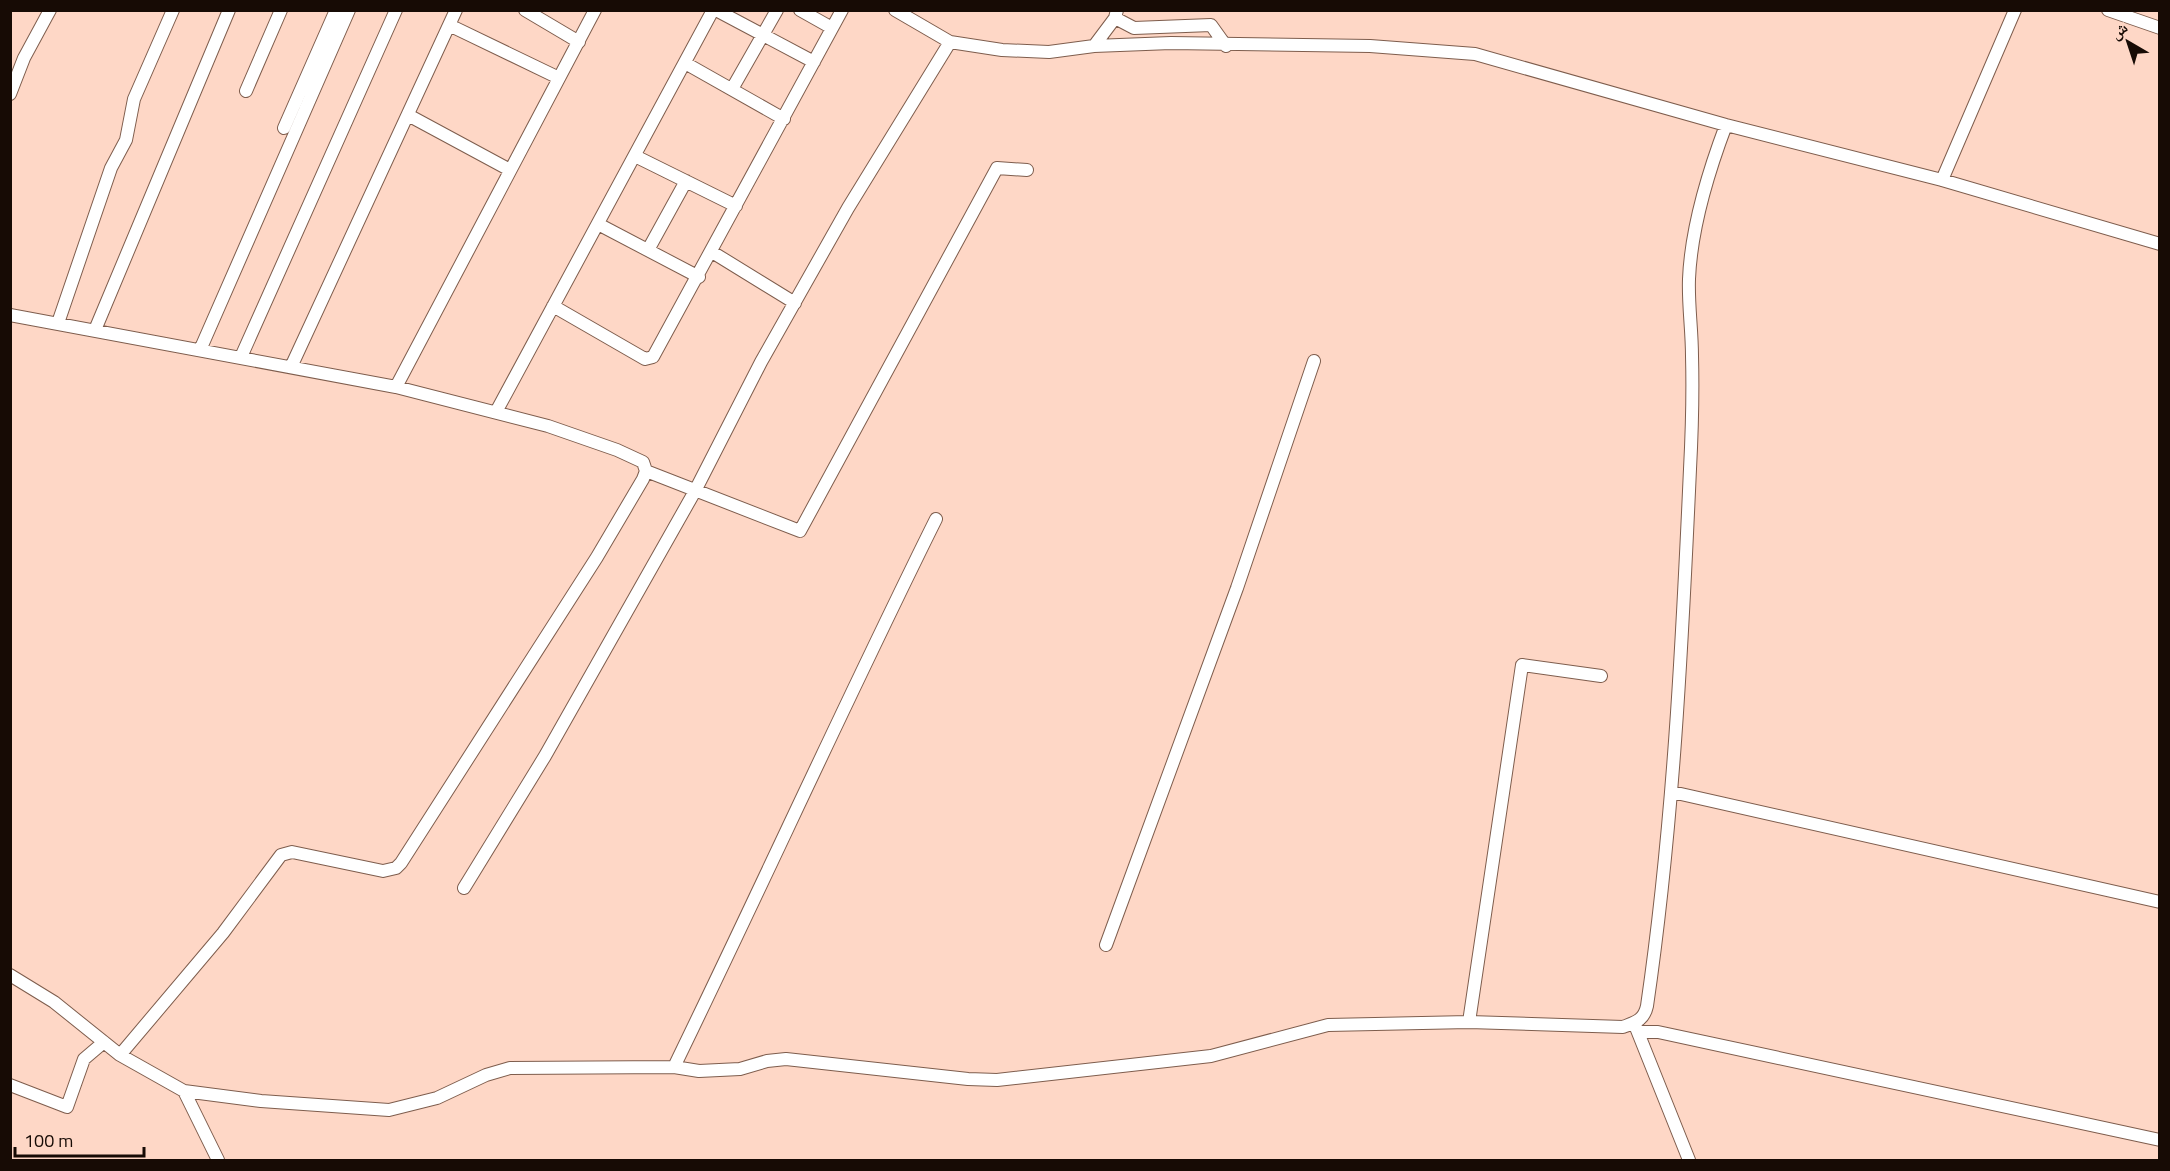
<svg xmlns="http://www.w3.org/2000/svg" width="2170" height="1171" viewBox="0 0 2170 1171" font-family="'Titillium Web','Noto Naskh Arabic',sans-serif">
	<rect width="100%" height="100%" fill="#fed7c6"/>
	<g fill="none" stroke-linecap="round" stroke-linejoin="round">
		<g stroke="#7e5d4d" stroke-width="14">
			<path id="minor" d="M525,10L579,42
				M716,10L814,62
				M800,10L832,28
				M895,10L950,42L1002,50L1049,52L1094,46L1171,43L1370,46L1475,54L1726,125L1942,180L2160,244
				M1117,10L1115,18L1134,28L1211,25L1226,46
				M2108,10L2160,28
				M449,25L559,78
				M1094,46L1115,18
				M685,63L784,119
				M732,89L777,10
				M246,91L281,10
				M10,94L24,58L50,10
				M408,115L510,170
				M284,128L336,10
				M635,156L736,206
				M1942,180L2015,10
				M598,224L699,277
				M648,250L686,181
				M712,252L795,303
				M553,306L645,359L653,357L842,10
				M10,315L396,387L548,426L617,450L643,462L646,471L643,479L597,557L401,863L396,868L383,871L292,852L281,855L223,933L120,1055
				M58,323L111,168L126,140L134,99L173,10
				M95,330L229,10
				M200,350L349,10
				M241,357L396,10
				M291,367L456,10
				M396,387L595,10
				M496,412L713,10
				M646,471L800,531L997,168L1027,170
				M1672,792L2160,902
				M464,888L545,756L695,491L761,362L848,208L950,42
				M1106,945L1237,588L1314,361
				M10,975L54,1002L120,1055L184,1091L261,1101L389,1110L437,1098L486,1075L510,1068L674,1067L699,1071L740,1069L767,1061L786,1059L968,1079L997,1080L1211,1056L1328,1025L1469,1022L1623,1027C1636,1022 1644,1020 1647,1006C1673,828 1682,648 1690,469C1692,431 1693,393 1692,356C1692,330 1688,304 1689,279C1691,230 1709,170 1726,125
				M1469,1022L1522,665L1601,676
				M1635,1025L1689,1160
				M1639,1032H1658L2160,1140
				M674,1067C763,884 846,700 936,519
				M10,1085L67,1107L84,1059L104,1042
				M184,1091L218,1160"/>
		</g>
		<use href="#minor" stroke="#fff" stroke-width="12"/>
	</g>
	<rect width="2170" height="1171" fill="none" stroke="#170b05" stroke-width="24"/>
	<g transform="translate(2128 42) rotate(321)" stroke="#fed7c6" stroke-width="4.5" paint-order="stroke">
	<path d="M0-4.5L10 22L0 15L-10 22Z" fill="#170b05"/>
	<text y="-9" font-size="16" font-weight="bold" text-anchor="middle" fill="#170b05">ش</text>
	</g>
	<path d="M15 1147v9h129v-9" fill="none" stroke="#170b05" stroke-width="3"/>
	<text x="24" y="1147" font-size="18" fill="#170b05" stroke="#fed7c6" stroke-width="4.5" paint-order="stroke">100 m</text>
</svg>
